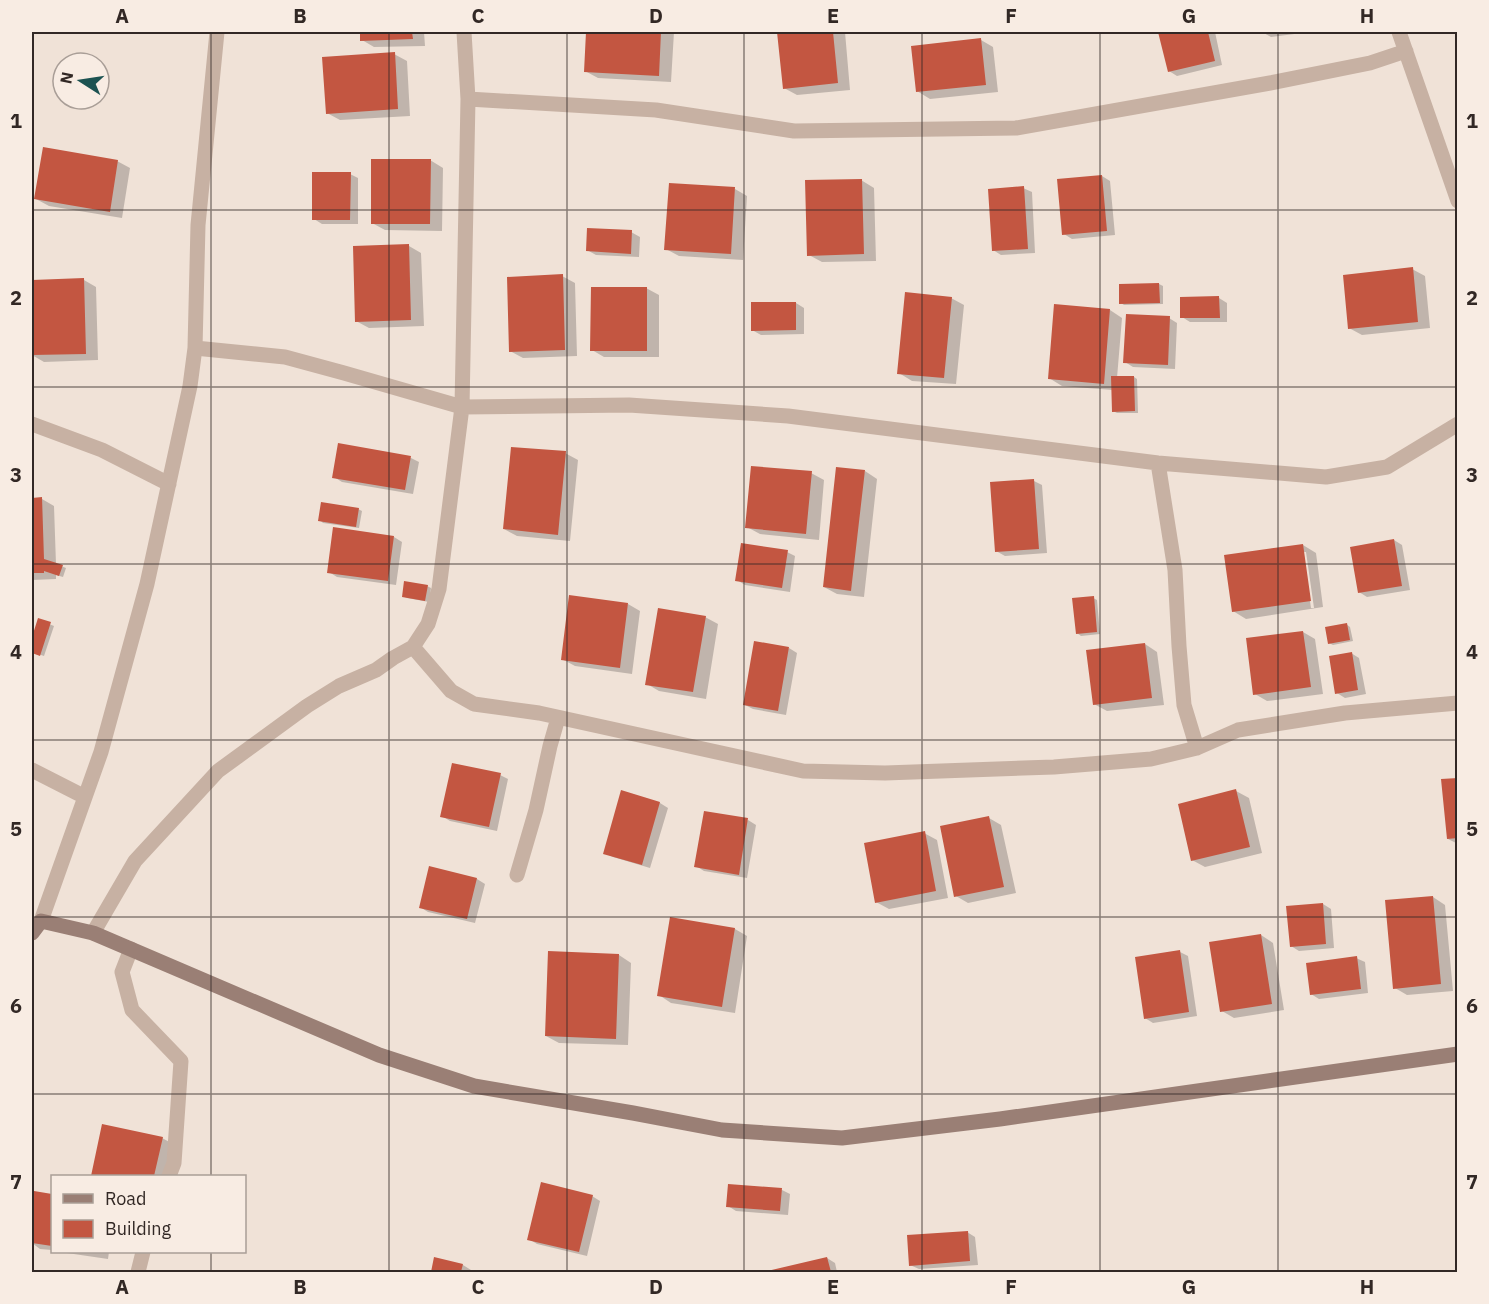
<svg xmlns="http://www.w3.org/2000/svg" width="1489" height="1304" viewBox="0 0 1489 1304" font-family="'IBM Plex Sans',sans-serif">
	<rect width="100%" height="100%" fill="#f0e2d7"/>
	<path fill="#0003" fill-rule="evenodd" d="M362,32H424L425,46L374,47L362,40Z
		M588,32H674L671,82L598,78L585,71Z
		M779,32H845L850,90L797,95L784,88Z
		M1160,32H1215L1222,65L1177,76L1169,71Z
		M1262,32H1310L1271,37Z
		M981,40L993,47L998,92L930,99L917,91Z
		M394,54L407,61L410,116L340,120L327,113Z
		M430,160L443,168L442,231L385,230L372,223Z
		M117,161L130,168L122,218L49,206L36,199Z
		M350,174L358,178V224H322L314,219Z
		M1102,176L1110,181L1115,235L1072,239L1064,234Z
		M861,180L874,188L876,261L822,262L809,255Z
		M1023,188L1032,192L1035,253L1001,255L993,250Z
		M735,189L747,196L743,260L679,256L666,249Z
		M631,232L640,237L639,257L596,255L587,250Z
		M409,246L421,253L424,326L369,328L356,321Z
		M1412,269L1425,276L1430,328L1362,335L1349,328Z
		M562,276L575,283L577,356L523,358L510,351Z
		M84,280L96,287L98,360L44,362L32,355V282Z
		M1159,284L1163,286V304L1124,305L1121,303V285Z
		M646,288L659,295V357H604L592,350Z
		M951,298L964,305L956,384L912,381L899,373Z
		M1219,298L1227,303V322H1190L1182,317Z
		M796,303L804,308V334L761,335L752,330Z
		M1110,310L1122,318L1117,378L1134,377L1137,379L1138,413H1117L1113,411V390L1062,386L1049,378Z
		M1169,318L1177,323L1175,369L1133,367L1125,362Z
		M565,453L578,460L570,541L517,536L504,529Z
		M411,458L419,462L413,494L342,482L334,477Z
		M865,471L877,479L864,597L837,594L824,587Z
		M811,473L824,480L819,540L760,534L747,527Z
		M1034,481L1042,485L1047,553L1005,556L996,551Z
		M32,499H42L54,506L56,564L66,568L63,577L56,575V579L32,580Z
		M358,509L362,511L359,528L323,523L320,520Z
		M394,537L402,542L396,585L337,577L329,572Z
		M1394,540L1402,545L1410,590L1367,597L1359,592Z
		M1303,545L1316,553L1323,607L1246,619L1233,611ZM1303,552H1306L1314,608H1311Z
		M787,552L795,556L790,592L745,585L737,580Z
		M427,586L431,588L429,602L407,598L403,596Z
		M1093,598L1097,600L1100,634L1081,636L1077,633Z
		M628,604L640,611L632,674L575,666L562,659Z
		M705,617L718,624L706,699L659,691L647,684Z
		M39,620L54,626L44,656L32,652V641Z
		M1346,624L1350,627L1353,641L1333,645L1329,643Z
		M1303,632L1315,639L1323,694L1267,701L1255,694Z
		M1145,644L1157,652L1164,705L1107,711L1094,704Z
		M789,648L797,653L786,715L753,709L745,705Z
		M1351,653L1359,658L1366,694L1345,698L1337,693Z
		M500,775L508,779L497,831L450,821L442,816Z
		M1458,779V844L1448,839Z
		M1236,791L1249,798L1262,853L1205,867L1192,860Z
		M622,792L660,803L668,808L650,868L613,857L605,853Z
		M989,818L1001,825L1016,893L968,903L956,896Z
		M748,820L756,825L747,878L704,871L696,866Z
		M924,833L937,840L948,898L889,909L876,902Z
		M430,868L477,879L485,884L475,923L428,912L420,907Z
		M1433,897L1445,905L1453,991L1407,995L1395,988Z
		M1323,904L1331,909L1334,948L1299,951L1291,946Z
		M671,919L735,929L747,936L735,1013L671,1003L659,995Z
		M1261,935L1273,943L1284,1010L1234,1018L1222,1011Z
		M1180,952L1188,956L1197,1016L1153,1023L1145,1018Z
		M619,955L631,963L628,1045L559,1043L546,1036Z
		M1356,958L1365,962L1368,993L1319,999L1311,994Z
		M103,1126L162,1138L175,1145L168,1176H92Z
		M782,1190L790,1194L788,1215L736,1211L728,1206Z
		M36,1193L52,1196V1250L40,1249L32,1243V1218Z
		M592,1196L600,1201L587,1256L537,1244L529,1239Z
		M967,1232L975,1237L978,1265L919,1269L910,1265Z
		M60,1252H109L108,1259Z
		M827,1258L835,1263L837,1272H766Z
		M435,1259L463,1265L471,1270L470,1272H432Z"/>
	<path fill="#c35641" d="M360,32H412L413,39L360,41Z
		M586,32H661L659,76L584,72Z
		M777,32H833L838,83L783,89Z
		M1158,32H1208L1215,61L1168,72Z
		M981,38L986,85L916,92L911,46Z
		M395,52L398,109L326,114L322,57Z
		M43,147L118,160L110,212L34,199Z
		M371,159H431L430,224H371Z
		M312,172H351L350,220H312Z
		M1102,175L1107,231L1062,235L1057,179Z
		M862,179L864,254L807,256L805,180Z
		M669,183L735,187L731,254L664,250Z
		M1024,186L1028,249L992,251L988,189Z
		M587,228L632,230L631,254L586,251Z
		M409,244L411,320L355,322L353,246Z
		M1413,267L1418,322L1348,329L1343,275Z
		M563,274L565,350L509,352L507,277Z
		M84,278L86,354L32,355V280Z
		M1159,283L1160,303L1119,304V284Z
		M591,287H647V351H590Z
		M905,292L952,297L944,378L897,374Z
		M1219,296L1220,318H1180V297Z
		M751,302H796V330L751,331Z
		M1054,304L1110,309L1104,384L1048,379Z
		M1126,314L1170,316L1168,365L1123,363Z
		M1111,376H1134L1135,411L1112,412Z
		M338,443L411,456L405,490L332,478Z
		M511,447L566,451L558,535L503,529Z
		M751,466L812,471L806,534L745,528Z
		M836,467L865,470L851,591L823,587Z
		M1034,479L1039,549L995,552L990,482Z
		M42,497L44,559L63,565L59,576L44,571V573H32V498Z
		M321,502L359,508L356,527L318,521Z
		M333,527L394,536L388,581L327,573Z
		M1394,539L1402,586L1358,593L1350,547Z
		M741,543L788,550L782,588L735,581Z
		M1303,544L1311,601L1232,612L1224,555Z
		M404,581L428,585L425,601L402,597Z
		M569,595L628,603L620,668L561,660Z
		M1094,596L1097,632L1076,634L1072,598Z
		M658,608L706,616L693,692L645,685Z
		M38,618L51,622L40,656L32,653V637Z
		M1347,623L1350,640L1328,644L1325,627Z
		M1303,631L1311,687L1253,695L1246,638Z
		M754,641L789,647L778,711L743,705Z
		M1145,643L1152,698L1093,705L1086,650Z
		M1352,652L1358,690L1335,694L1329,656Z
		M452,763L501,773L489,827L440,817Z
		M1458,778V838L1447,839L1441,779Z
		M1236,789L1250,847L1191,861L1178,804Z
		M621,790L660,802L642,865L603,854Z
		M704,811L748,818L739,875L694,867Z
		M989,816L1004,887L954,897L940,826Z
		M925,831L936,891L875,903L864,843Z
		M429,866L477,878L467,919L419,908Z
		M1433,896L1441,984L1393,989L1385,900Z
		M1323,903L1326,944L1290,947L1286,906Z
		M670,917L735,928L722,1007L657,996Z
		M1261,934L1272,1004L1220,1012L1209,942Z
		M1180,950L1189,1012L1144,1019L1135,957Z
		M548,951L619,954L616,1039L545,1036Z
		M1357,956L1361,989L1310,995L1306,963Z
		M102,1124L163,1137L154,1176H91Z
		M541,1182L593,1195L579,1252L527,1240Z
		M728,1184L782,1188L780,1211L726,1207Z
		M34,1191L52,1194V1246L32,1243V1209Z
		M968,1231L970,1261L909,1266L907,1235Z
		M434,1257L463,1264L461,1272H431Z
		M827,1257L831,1272H763Z"/>
	<g fill="none" stroke-linecap="round" stroke-linejoin="round">
		<path stroke="#c7b1a3" stroke-width="15" d="M1399,32L1458,201
			M468,99L656,110L794,131L1016,128L1270,83L1370,63L1406,51
			M195,348L285,357L344,373L462,407L629,405L788,416L1158,463L1326,477L1387,467L1458,424
			M32,424L102,450L169,484
			M1158,463L1175,570L1179,646L1184,705L1197,748
			M413,647L451,691L474,704L539,713L803,771L885,773L1054,767L1151,759L1197,748L1238,730L1345,713L1458,703
			M32,770L85,797
			M517,875L536,810L550,746L558,718
			M41,921L101,752L147,584L190,386L195,348L198,225L217,32
			M93,933L135,861L218,771L307,706L339,686L376,670L393,658L413,647L428,624L439,589L462,407L468,99L464,32
			M131,949L122,972L132,1010L181,1061L174,1163L169,1176
			M138,1272L143,1252"/>
		<path stroke="#9a7f75" stroke-width="15" d="M32,933L41,921L93,933L379,1055L474,1086L633,1113L722,1130L842,1138L1000,1119L1458,1054"/>
	</g>
	<path fill="none" stroke="#322825" stroke-width="1.5" stroke-opacity="0.55" d="M211,32V1176M389,32V1272M567,32V1272M744,32V1272M922,32V1272M1100,32V1272M1278,32V1272M32,210H1458M32,387H1458M32,564H1458M32,740H1458M32,917H1458M32,1094H1458M211,1252V1272"/>
	<rect width="1489" height="1304" fill="none" stroke="#f8ece3" stroke-width="66"/>
	<rect x="51" y="1175" width="195" height="78" fill="#f8ece3" stroke="#a99e97" stroke-width="1.5"/>
	<rect x="63" y="1194" width="30" height="9" fill="#9a7f75" stroke="#a99e97" stroke-width="1.5"/>
	<text x="105" y="1205" font-size="18" fill="#322825">Road</text>
	<rect x="63" y="1220" width="30" height="18" fill="#c35641" stroke="#a99e97" stroke-width="1.5"/>
	<text x="105" y="1235" font-size="18" fill="#322825">Building</text>
	<g transform="translate(81 81) rotate(282)"><circle r="28" fill="#f8ece3" stroke="#a99e97" stroke-width="1.5"/>
	<path d="M0-4.5L10 22L0 15L-10 22Z" fill="#1c5251"/>
	<text y="-9" font-size="16" font-weight="bold" text-anchor="middle" fill="#322825">N</text>
	</g>
	<rect x="33" y="33" width="1423" height="1238" fill="none" stroke="#322825" stroke-width="2"/>
	<g font-size="20" text-anchor="middle" font-weight="bold" fill="#322825">
		<text x="122" y="23">A</text>
		<text x="300" y="23">B</text>
		<text x="478" y="23">C</text>
		<text x="656" y="23">D</text>
		<text x="833" y="23">E</text>
		<text x="1011" y="23">F</text>
		<text x="1189" y="23">G</text>
		<text x="1367" y="23">H</text>
		<text x="16" y="128">1</text>
		<text x="1472" y="128">1</text>
		<text x="16" y="305">2</text>
		<text x="1472" y="305">2</text>
		<text x="16" y="482">3</text>
		<text x="1472" y="482">3</text>
		<text x="16" y="659">4</text>
		<text x="1472" y="659">4</text>
		<text x="16" y="836">5</text>
		<text x="1472" y="836">5</text>
		<text x="16" y="1013">6</text>
		<text x="1472" y="1013">6</text>
		<text x="16" y="1189">7</text>
		<text x="1472" y="1189">7</text>
		<text x="122" y="1294">A</text>
		<text x="300" y="1294">B</text>
		<text x="478" y="1294">C</text>
		<text x="656" y="1294">D</text>
		<text x="833" y="1294">E</text>
		<text x="1011" y="1294">F</text>
		<text x="1189" y="1294">G</text>
		<text x="1367" y="1294">H</text>
	</g>
</svg>
